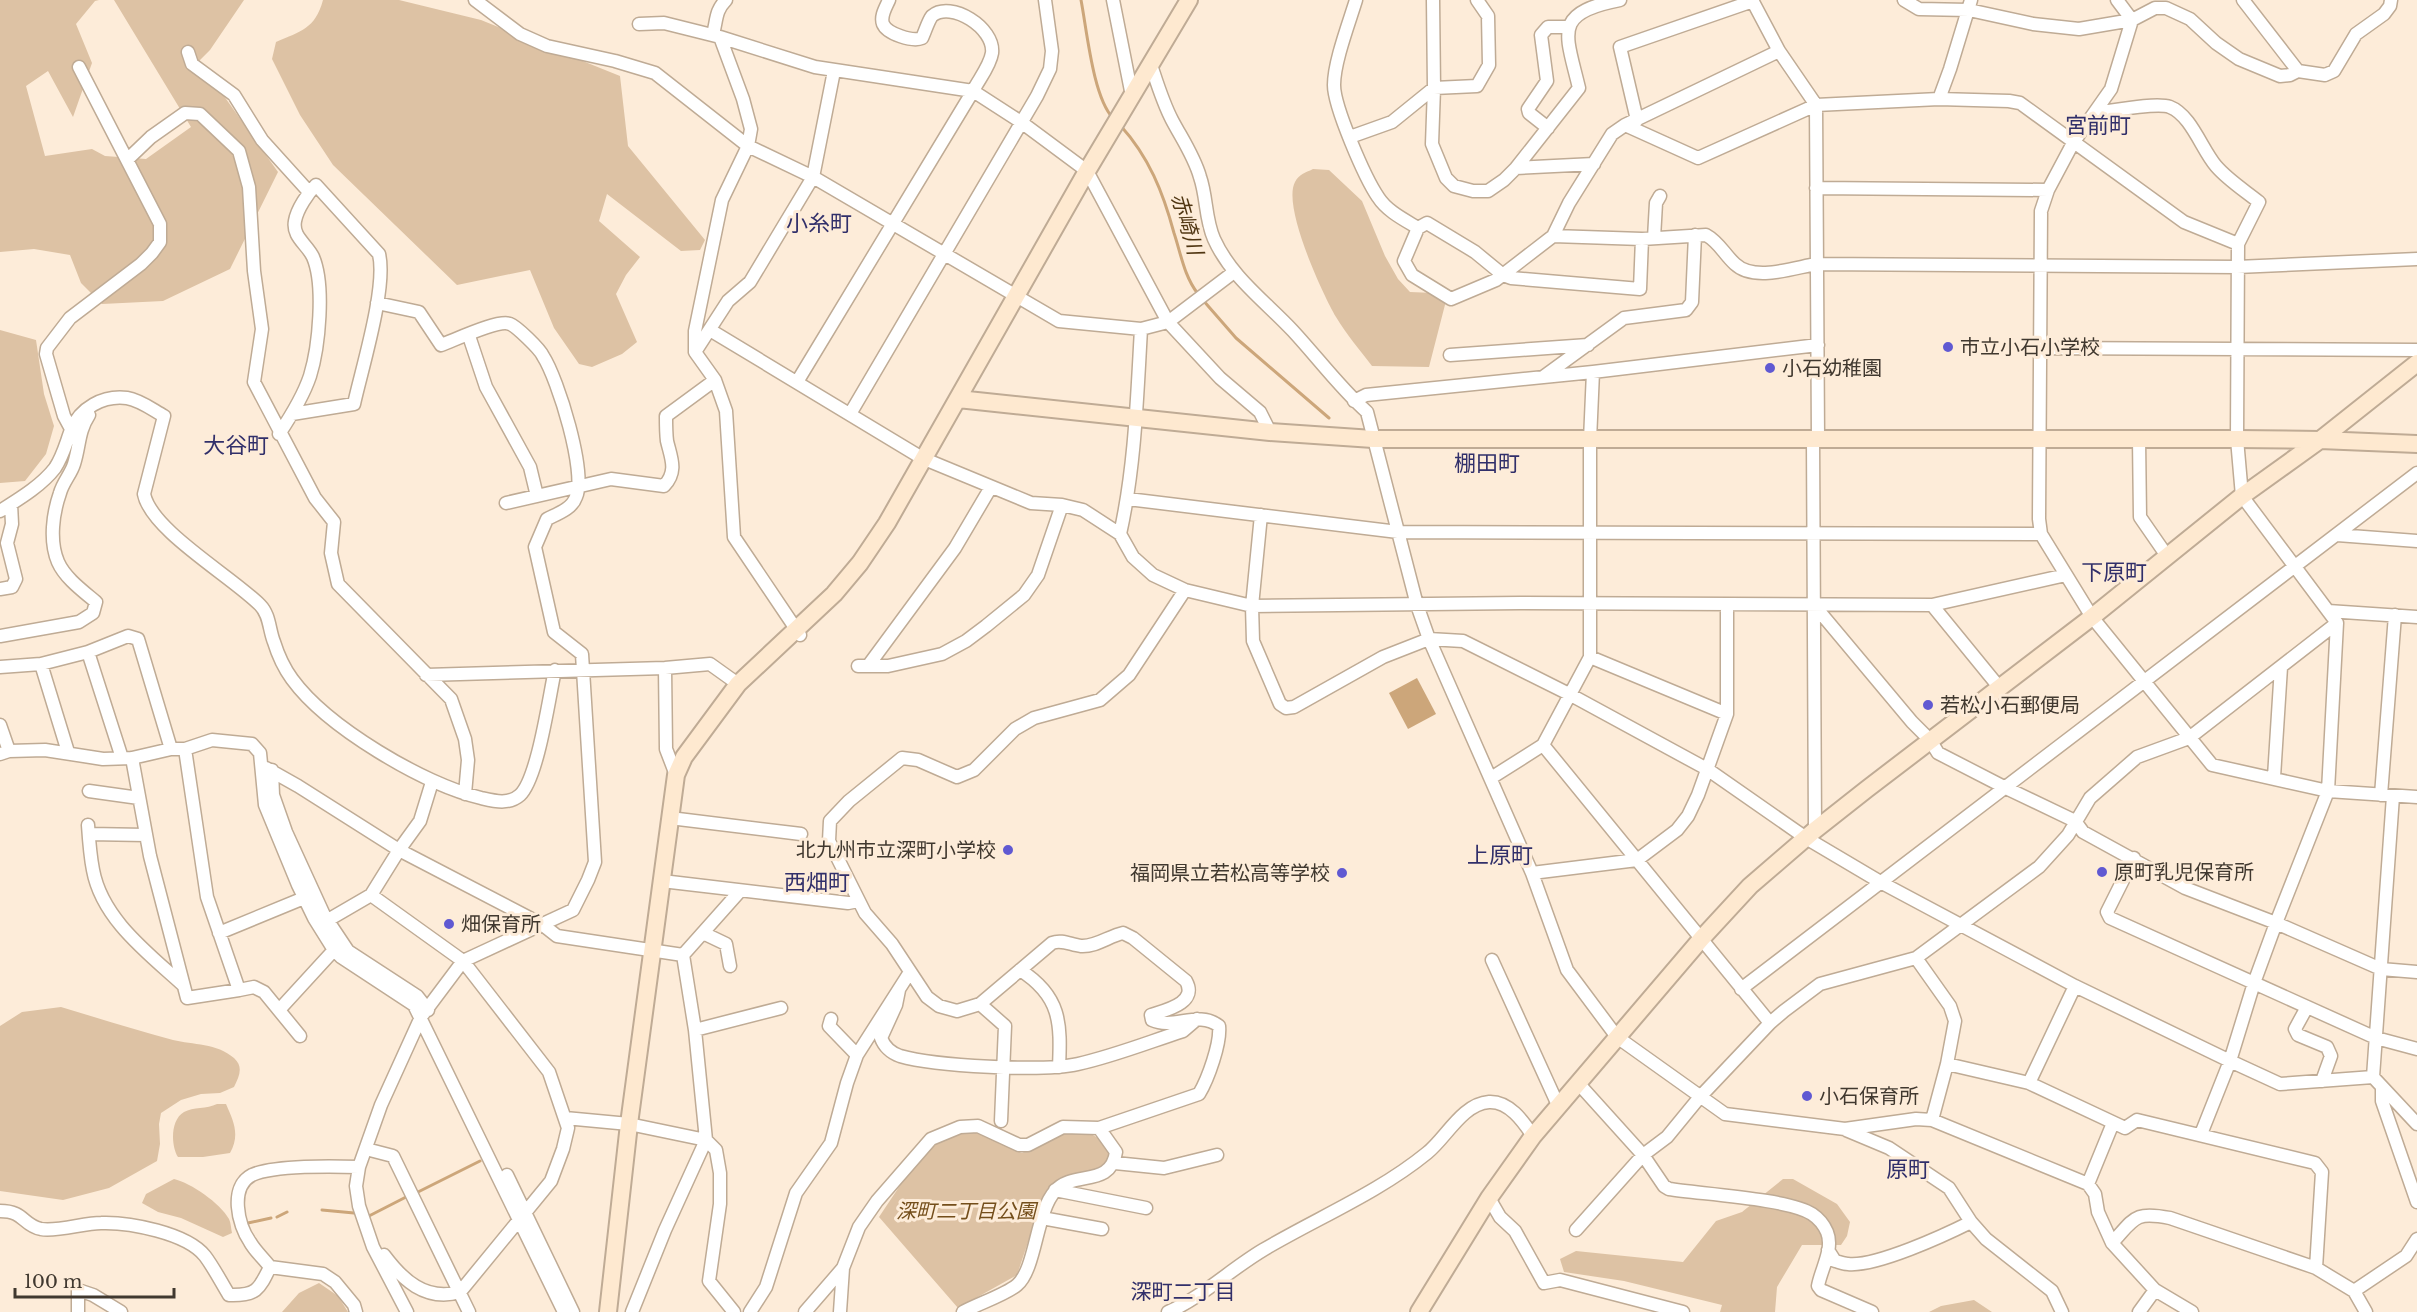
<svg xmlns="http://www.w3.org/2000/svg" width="2417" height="1312" viewBox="0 0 2417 1312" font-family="'Libre Baskerville','Noto Sans JP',serif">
	<rect width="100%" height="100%" fill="#fdecd9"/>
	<path fill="#ddc2a4" d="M0,0H99L95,1L76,24L92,63L73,117L48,71L26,86L45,156L92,149L105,156L146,159L191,127L114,0H244L210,50L199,61L278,172L230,269L163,301L102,304L81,283L70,255L34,249L0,252Z
		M323,0H399L481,20L620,76L628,146L705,240L700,250L681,251L607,194L599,221L640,257L626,275L616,294L637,342L622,354L592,367L579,364L554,328L530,270L457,285L333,165L300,115L272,59L276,42C301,31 315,29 323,0Z
		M1313,169L1329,170L1362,201L1385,256L1398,279L1410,292L1434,293L1447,297L1429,367L1372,366C1360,350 1346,334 1336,317C1322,293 1282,206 1295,182C1299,174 1305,173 1313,169Z
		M0,330L36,340L44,394L54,426L46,454L25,481L0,483Z
		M61,1007C98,1018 135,1030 173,1040C193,1045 217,1043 234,1058C244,1067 239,1077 234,1087L220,1093L201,1094L181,1100L161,1113L159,1124L160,1144L157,1161L109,1188L63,1200L0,1191V1026L22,1012Z
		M217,1104H226C234,1122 240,1135 230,1153L203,1157H178C171,1146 170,1120 184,1112C193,1107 207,1109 217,1104Z
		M966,1132L976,1133L1022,1153C1045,1141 1082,1117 1104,1144C1110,1152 1110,1155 1106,1165C1082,1175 1058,1174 1043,1197L1017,1275L958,1308L879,1217L901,1184L935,1143Z
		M174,1179C191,1183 220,1203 229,1219C231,1223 231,1229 232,1233L223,1237L181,1218L158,1212L142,1203L146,1194Z
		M1783,1179H1793L1837,1204L1850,1222L1847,1236L1841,1245H1802L1777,1287L1775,1312H1720L1722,1305L1624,1281L1564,1272L1560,1259L1576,1251L1683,1262L1716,1221L1742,1212Z
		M319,1283L338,1296L348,1312H282L299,1293Z
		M1974,1300L1992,1312H1929L1941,1306Z"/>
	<path fill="#cca67a" d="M1417,678L1436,714L1408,729L1389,693Z"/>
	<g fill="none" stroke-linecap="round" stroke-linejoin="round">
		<path stroke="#cca67a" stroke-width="3" d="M1081,0C1087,31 1093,97 1113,118
			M1120,125C1149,157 1163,192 1174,233C1181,254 1184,276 1198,294
			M1202,299L1236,338L1329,418
			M416,1193L480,1161
			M322,1210L354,1213
			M277,1217L287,1212
			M367,1217L408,1196
			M248,1223L271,1218"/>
		<g stroke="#bfab95" stroke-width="15">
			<path id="street" d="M475,0L520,34L547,46L615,61L655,73L748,146L813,177L1059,321L1141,329L1168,322L1234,272
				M1113,0L1132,96
				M1356,0C1349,23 1334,62 1334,85C1334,107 1365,178 1378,197C1387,211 1403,219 1418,228L1404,261L1412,275L1451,299
				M1433,0L1434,88L1432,144L1446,178L1454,186L1473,191H1488L1504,180L1516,168L1579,88C1566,33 1552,13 1620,0
				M1752,0L1779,51L1816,105L1818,438
				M1904,0L1919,9L1969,10L2033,24L2079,29L2132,20L2155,8H2166L2190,19L2216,43L2239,59L2280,76L2290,75L2298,71L2325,75L2334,71L2356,34L2384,14L2390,6L2391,0
				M2117,0L2132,20
				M2243,0L2298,71
				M2132,20L2111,89L2073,143L2048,190L2041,211L2039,519L2041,534L2092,617L2212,765L2328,791L2417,797
				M639,24L664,23L720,37
				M713,34C717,20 715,11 726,0
				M188,52L192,64L234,95L262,140L309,192
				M1151,65C1157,83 1163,103 1172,120C1182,139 1194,156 1200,177C1207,197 1205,219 1214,239C1231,277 1266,302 1293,331C1318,358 1340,388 1367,412L1417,605L1429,639L1532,873L1567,970L1617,1037L1725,1114L1845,1129L1916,1119L1932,1120L2088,1184L2095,1194L2098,1212L2112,1243L2155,1290L2192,1312
				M1939,99L1950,69L1971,0
				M2095,113C2112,111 2156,102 2170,107C2191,115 2202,150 2216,166C2228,180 2244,190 2259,202L2238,244L2237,439L2242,496L2337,623L2328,791L2276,923L2254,983L2230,1061L2201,1134
				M1637,120L1620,47L1753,1
				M1625,125L1698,158L1816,105L1939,99L2009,101L2020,103L2184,222L2238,244
				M1548,128L1529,113L1528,109L1547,81L1541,35L1548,27H1568
				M1350,137L1392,122L1434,88L1477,86L1489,65L1488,16L1477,0
				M128,159L151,137L185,113L200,114L239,151L249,187L254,271L262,329L254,382L315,498L334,522L331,553L338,584L451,699L465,739L468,760L465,794
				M1516,168L1594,164
				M1816,188L2048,190
				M1418,228L1427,223L1475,252L1503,275L1511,278L1640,289L1642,239
				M1553,236L1642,239L1706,235C1719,242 1724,254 1735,264C1754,282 1793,268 1816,264L2237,267L2417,259
				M1654,238L1656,203L1660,196
				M1451,299L1496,280L1553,236L1569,203L1612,134L1625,125L1779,51
				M377,303L419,312L441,345C455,340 499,319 510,324C516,326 540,349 543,356C558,379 587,473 576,497C572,509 557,514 547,519L535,547L554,632L582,654L595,862L588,880L573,910L463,961L421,1017L381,1105L359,1167L356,1186L359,1206L373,1247L407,1312
				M710,330L922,458L1031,503L1062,505L1083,510L1120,534L1133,557L1153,575L1185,590L1252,606L1520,603L1932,605L2066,575
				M469,336L486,387L530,467L537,496
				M2040,348L2417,350
				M695,352L728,301L750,282L813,177L834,71
				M1450,355L1588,345
				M1543,377L1624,318L1686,310L1692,302L1695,235
				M797,382L973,91C979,79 990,66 992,53C995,28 951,0 932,16C928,21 925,32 922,38C913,42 887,34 883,24C880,16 886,7 889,0
				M1354,401L1366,395L1593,372L1818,345
				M850,414L1037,96L1050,69L1052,51L1045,0
				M71,429L64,416L46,354L47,348L70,318L141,264L152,253L160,242V224L79,67
				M279,434C291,416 303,397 310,376C319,347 325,285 313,257C307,244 292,237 295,221C297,209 308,193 316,185L379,254C387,287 362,368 354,404L292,414
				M1813,439L1815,830
				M2139,439L2140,517L2167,556
				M1128,499L1398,532L2041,534
				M506,503L611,479L664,486C678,471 671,458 667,441C666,433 666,424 666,416L715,380
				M0,511C19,499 41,486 55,468C63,456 66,443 71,430C80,408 103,395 127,398C140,400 153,410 164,416L144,494C151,530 231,576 260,605C270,615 269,630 274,642C278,655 284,668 292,679C327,727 423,784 481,798C494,801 509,805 520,795C538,778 549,697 555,670
				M1261,515L1252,606L1253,641L1280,704L1286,708L1294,707L1383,657L1429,639L1463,641L1569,694L1707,769L1806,838L1882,883L2075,986L2230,1061L2280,1084L2373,1077
				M1120,534C1135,467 1137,398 1141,329
				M2337,535L2417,541
				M0,589L12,587L16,579L7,543L12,524L11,504
				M1814,605L1912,722L1930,740L1938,753L2006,788L2075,821L2083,832L2185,888L2276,923L2381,969L2417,972
				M1932,605L1999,687
				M2328,611L2417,617
				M800,635L734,537L726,411L715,380L695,352V331L722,200L748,146L751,129L743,99L720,37L815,67L973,91L1021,122L1087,171L1168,322L1220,378L1260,412L1270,432
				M0,636L79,622L93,613L96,602C83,591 65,578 58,562C49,541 53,513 60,493C63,482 71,474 74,464C80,445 78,432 89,415
				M88,652L122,758
				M1590,657L1727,714
				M41,664L68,752
				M858,666H888L942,654L966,641L986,626L1024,595L1038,575L1062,505
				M868,666L955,548L991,487
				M0,667L41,664L88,652L128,636L138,639L171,749
				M665,668L666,749L676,775
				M426,675L665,668L710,664L738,684
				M0,725L9,751
				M1543,745L1770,1023
				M0,754L9,751L45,750L103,759L132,758L171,749H185L212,740L252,744L260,753L265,805L298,885L314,918L334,950L341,957L414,1005L564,1312
				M132,758L150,856L187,998L239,990L207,897L185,749
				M266,768L298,786L399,850L543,925L557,936L683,955
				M272,770L273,795L286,832L324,915L348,951L417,996L428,1010
				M2274,777L2281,667
				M1491,778L1543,745L1590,657V440L1593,372
				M89,791L139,798
				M2381,795L2395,615
				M2393,796L2373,1077L2417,1124
				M670,818L801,834
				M88,825C89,840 90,855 93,870C102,919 148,953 183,985
				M89,834L146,835
				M2134,858L2107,912L2110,918L2376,1038L2417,1049
				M1532,873L1637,860L1677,830L1688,816L1698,795L1727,714V605
				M662,881L848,903L858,901
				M371,895L463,961L549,1072L568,1128L563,1149L551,1181L460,1292C425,1302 402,1279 384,1255
				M328,920L371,895L399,850L420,821L432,782
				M219,933L304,898
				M703,933L726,944L730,966
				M683,955L740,891
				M1916,958L1950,1006L1955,1021L1947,1064L1932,1120
				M1492,960L1558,1105
				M1020,970C1061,996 1061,1023 1059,1067
				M1741,989L2417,473
				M239,990L254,987L264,992L300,1036
				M899,990L896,1005L881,1038C884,1046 891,1053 900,1056C935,1066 1043,1072 1078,1064C1114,1056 1149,1042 1183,1031L1197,1019
				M980,1004L1005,1026L1001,1121
				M2307,1007L2295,1029L2298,1035L2327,1047L2331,1056L2322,1081
				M279,1010L334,950
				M831,1019L829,1026L857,1055
				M695,1030L781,1008
				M1947,1064L2029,1083L2125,1128L2137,1120L2315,1163L2322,1172L2316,1268
				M1578,1083L1643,1155L1664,1186L1669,1189C1701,1194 1790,1199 1812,1214C1818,1218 1824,1225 1827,1232C1834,1249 1821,1269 1818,1286L1821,1290L1872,1312
				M2029,1083L2075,986
				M2382,1088V1101L2417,1202
				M565,1118L629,1124L706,1140L716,1150L720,1173V1204L709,1281L734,1312
				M1846,1130L1889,1148L1949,1188L1971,1222L1986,1239L2052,1291L2062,1312
				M366,1149L393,1156L469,1312
				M1115,1163L1164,1168L1217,1155
				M507,1175L573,1312
				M2088,1184L2113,1123
				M1055,1190L1146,1208
				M1489,1198L1500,1217L1515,1231L1544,1283L1560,1280L1683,1312
				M0,1211C25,1211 22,1225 41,1229C57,1232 84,1223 101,1223C129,1222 187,1233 205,1256C214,1268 221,1282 229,1295C256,1296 259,1290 270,1267
				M1042,1218L1102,1229
				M1576,1230L1643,1155L1667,1137L1699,1098L1770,1023L1784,1011L1820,984L1916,958L2039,867L2068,835L2090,798L2137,757L2189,738L2337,623
				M2112,1243C2135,1218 2134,1211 2170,1218L2316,1268L2354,1291L2366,1312
				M1828,1250L1835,1261C1839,1262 1844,1264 1848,1264C1876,1267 1945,1235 1971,1222
				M2354,1291L2406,1256L2417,1239
				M78,1312V1290L93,1295L121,1312
				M356,1312L354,1305L335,1282L323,1274L270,1267C264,1259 255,1251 250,1242C238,1225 229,1187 252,1175C274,1165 334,1166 359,1167
				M632,1312L665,1230L706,1140L695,1030L683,955
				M750,1312L766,1287L796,1193L831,1143L847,1083L857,1055L910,972
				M805,1312L843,1268
				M840,1312L843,1268L859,1227L877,1201L931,1139L960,1127L978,1126L1019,1145H1028L1063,1127L1099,1128L1199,1094C1208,1079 1221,1043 1219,1026C1198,1010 1174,1030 1152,1020L1151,1015C1166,1010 1198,1003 1186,981L1133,938L1123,933C1109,936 1096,947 1081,946C1071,945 1062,939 1052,943L980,1004L957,1011L939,1006L927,997L892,944L865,913L829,841L830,821L849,801L902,758L918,760L957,777L974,770L1015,729L1034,718L1100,700L1129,675L1185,590
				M963,1312C977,1304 1005,1295 1017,1285C1036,1269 1036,1212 1055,1191C1073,1170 1111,1188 1116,1152L1099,1128
				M1168,1312C1201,1298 1231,1269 1263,1250C1317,1218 1378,1193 1427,1153C1446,1138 1462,1104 1489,1102C1509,1101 1523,1121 1533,1136
				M2139,1312L2155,1290"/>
		</g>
		<g stroke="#bfab95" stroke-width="20">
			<path id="secondary" d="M958,399L1270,432L1373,439H2237L2320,440L2417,444
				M608,1312L629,1124L676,775L684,757L738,684L834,594L860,563L887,523L1087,171L1189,0
				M1419,1312L1489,1198L1533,1136L1702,938L1750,886L1815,830L1867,789L2092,617L2242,496L2320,440L2417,363"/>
		</g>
		<use href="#street" stroke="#fff" stroke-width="12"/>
		<use href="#secondary" stroke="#fee9d0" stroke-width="16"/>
	</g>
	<g fill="#6059d2" stroke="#fdecd9" stroke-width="2">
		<circle cx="1948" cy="347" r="6"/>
		<circle cx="1770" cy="368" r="6"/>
		<circle cx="1928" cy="705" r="6"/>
		<circle cx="1008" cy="850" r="6"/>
		<circle cx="2102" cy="872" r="6"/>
		<circle cx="1342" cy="873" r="6"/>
		<circle cx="449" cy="924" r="6"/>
		<circle cx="1807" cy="1096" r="6"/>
	</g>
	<g text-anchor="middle" stroke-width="6" stroke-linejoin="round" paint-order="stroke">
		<g font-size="20" fill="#40382f" stroke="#fdecd9" text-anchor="start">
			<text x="1960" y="354">市立小石小学校</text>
			<text x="1782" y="375">小石幼稚園</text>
			<text x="1940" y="712">若松小石郵便局</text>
			<text x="996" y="857" text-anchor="end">北九州市立深町小学校</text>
			<text x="2114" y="879">原町乳児保育所</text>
			<text x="1330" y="880" text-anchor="end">福岡県立若松高等学校</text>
			<text x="461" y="931">畑保育所</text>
			<text x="1819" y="1103">小石保育所</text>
		</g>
		<g font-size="20" font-style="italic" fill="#744e1b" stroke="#fdecd9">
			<text x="966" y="1218">深町二丁目公園</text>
		</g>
		<g font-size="21" font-style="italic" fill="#503612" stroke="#fdecd9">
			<text transform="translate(1187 224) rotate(74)" y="7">赤崎川</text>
		</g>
		<g font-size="21" fill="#312f6a" stroke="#fdecd9">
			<text x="1183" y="1299">深町二丁目</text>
		</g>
		<g font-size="22" fill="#312f6a" stroke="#fdecd9">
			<text x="2098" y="133">宮前町</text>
			<text x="819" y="231">小糸町</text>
			<text x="236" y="453">大谷町</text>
			<text x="1487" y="471">棚田町</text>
			<text x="2114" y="580">下原町</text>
			<text x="1500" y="863">上原町</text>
			<text x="817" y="890">西畑町</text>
			<text x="1908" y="1177">原町</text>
		</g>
	</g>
	<path d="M15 1288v9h159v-9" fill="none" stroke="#40382f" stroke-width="3"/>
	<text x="24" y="1288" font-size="18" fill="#40382f" stroke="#fdecd9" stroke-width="4.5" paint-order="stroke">100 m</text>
</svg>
